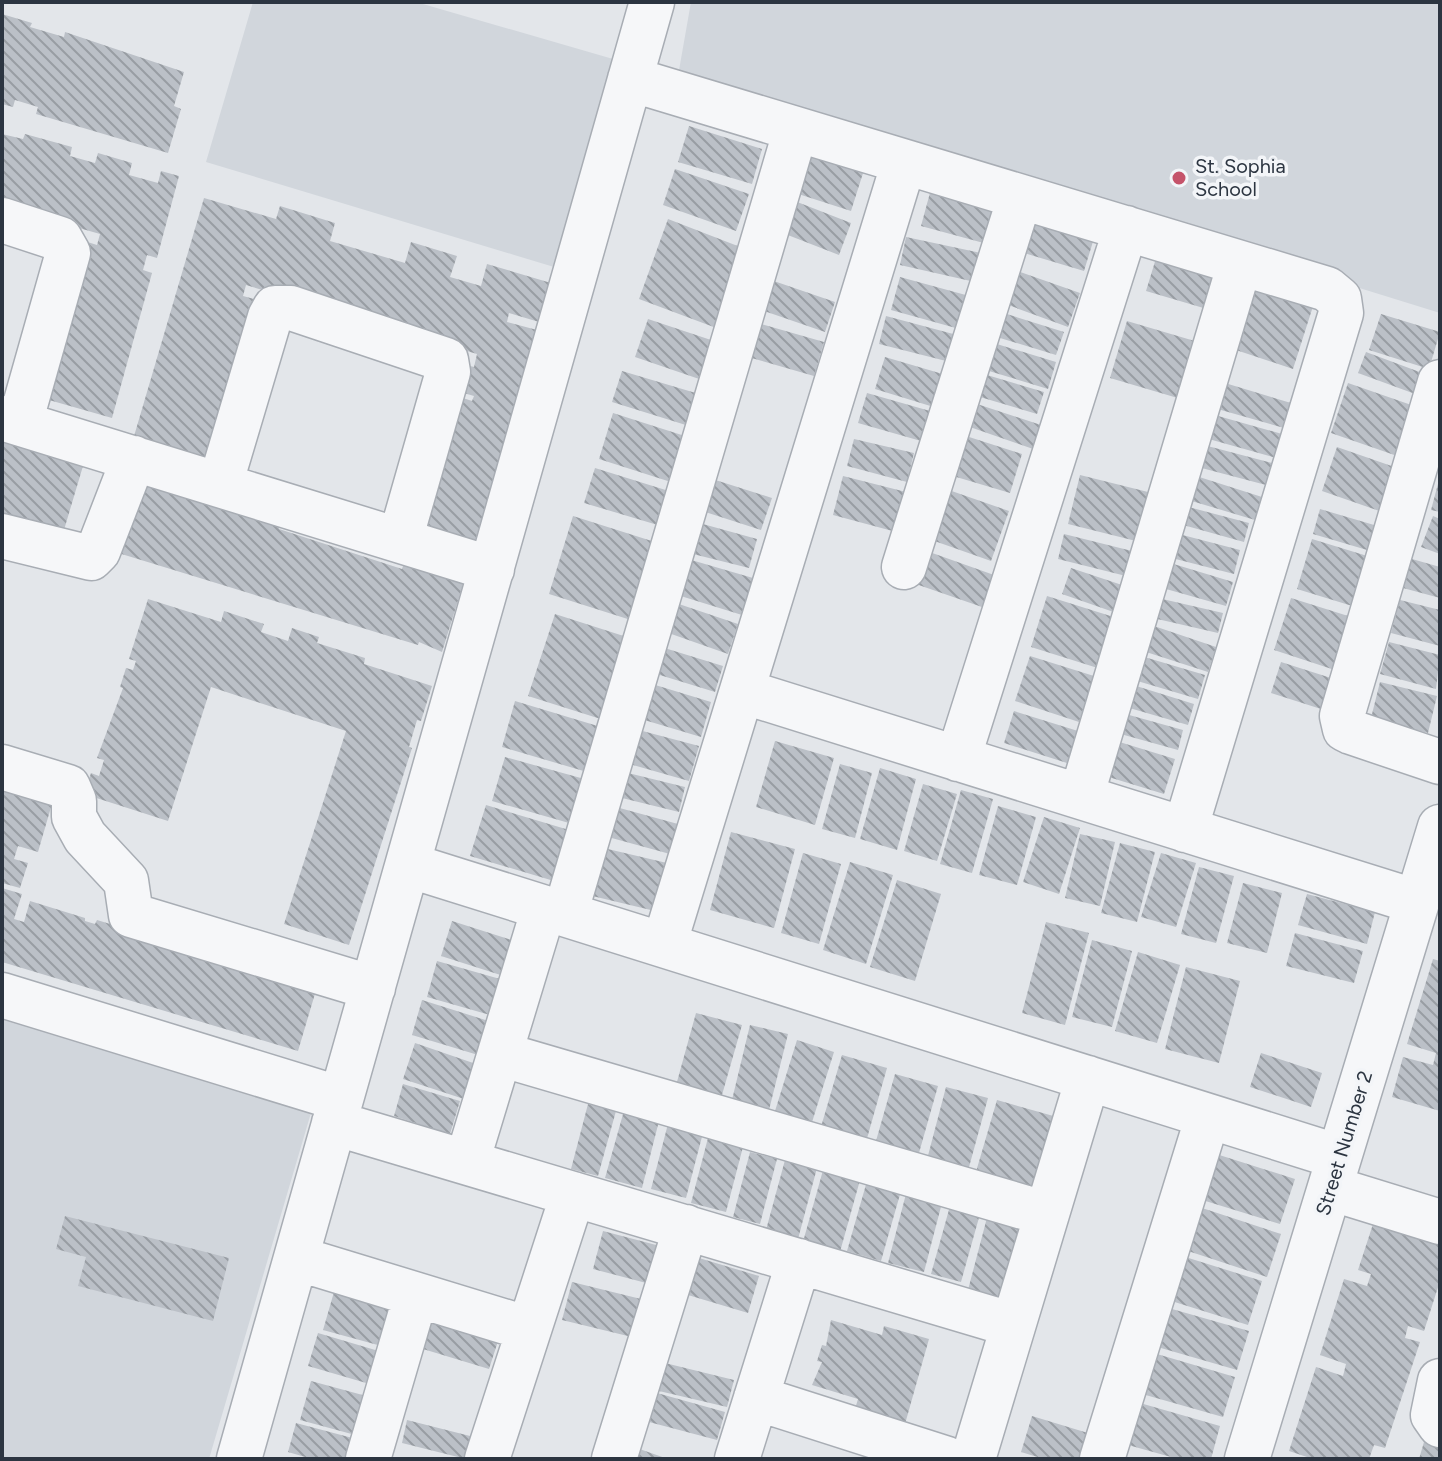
<svg xmlns="http://www.w3.org/2000/svg" width="1442" height="1461" viewBox="0 0 1442 1461" font-family="Figtree,sans-serif">
	<defs>
		<pattern id="building-back-hatch" width="6" height="6" patternUnits="userSpaceOnUse" patternTransform="scale(2)"><rect width="6" height="6" fill="#bbc0c7"/><path d="M-1 5l2 2M0 0l6 6M5-1l2 2" fill="none" stroke="#989da3"/></pattern>
	</defs>
	<rect width="100%" height="100%" fill="#e3e6ea"/>
	<path fill="#d1d6dc" d="M253,2H416L613,59L564,270L206,162Z
		M691,2H1440V313L678,76Z
		M2,994L318,1089L209,1459H2Z"/>
	<path fill="url(#building-back-hatch)" d="M2,14L32,23L30,27L64,37L65,32L184,72L174,106L181,109L168,153L36,114L38,107L15,100L13,107L2,104Z
		M689,126L762,149L752,184L678,162Z
		M2,134L23,139L25,134L72,147L70,156L95,163L98,153L132,163L129,175L158,183L161,171L179,176L157,258L147,255L143,270L152,273L112,418L35,396L78,239L97,245L100,234L2,206Z
		M802,151L864,170L851,211L789,191Z
		M675,169L749,194L736,231L663,205Z
		M931,189L1001,208L991,245L921,226Z
		M204,198L276,219L280,206L335,223L330,241L405,263L411,242L457,256L450,277L481,286L487,264L551,283L539,322L509,313L507,322L537,330L474,545L410,526L448,393L472,401L474,396L450,389L458,363L474,367L477,354L246,285L243,296L254,299L205,465L132,443Z
		M787,198L851,223L839,255L775,230Z
		M1026,213L1095,235L1084,271L1014,250Z
		M668,219L748,250L719,329L639,299Z
		M906,237L981,253L975,282L900,265Z
		M1157,255L1228,276L1217,312L1146,291Z
		M1012,269L1080,293L1068,327L1000,302Z
		M900,277L973,297L963,330L891,310Z
		M1249,278L1315,300L1293,369L1227,347Z
		M768,279L835,302L825,332L758,309Z
		M994,310L1064,332L1056,355L987,334Z
		M1381,314L1440,332L1429,369L1369,350Z
		M886,316L957,335L950,362L879,344Z
		M648,319L717,342L705,381L635,357Z
		M1127,321L1198,342L1181,399L1110,378Z
		M758,323L824,342L814,376L748,357Z
		M987,341L1056,362L1048,389L979,368Z
		M1366,352L1433,377L1426,398L1358,373Z
		M885,357L946,375L937,408L875,389Z
		M622,371L699,394L689,426L612,402Z
		M987,375L1044,392L1037,414L980,397Z
		M1215,380L1291,403L1284,428L1207,406Z
		M1348,383L1420,408L1403,458L1331,433Z
		M867,393L930,411L921,441L858,423Z
		M974,403L1044,426L1036,450L967,426Z
		M1204,412L1282,434L1276,458L1198,436Z
		M613,413L688,437L674,483L599,459Z
		M966,436L1022,454L1010,493L953,476Z
		M854,439L914,453L907,482L847,466Z
		M2,441L83,466L61,540L2,526Z
		M1200,444L1272,463L1266,485L1194,466Z
		M1337,447L1403,470L1388,514L1322,491Z
		M595,468L672,492L661,526L584,503Z
		M1080,475L1148,492L1136,541L1068,524Z
		M1193,475L1262,497L1255,520L1185,499Z
		M843,476L910,493L900,533L833,515Z
		M706,477L772,498L761,530L696,509Z
		M1439,480H1440V512L1431,510Z
		M136,483L187,498L188,493L281,522L279,529L402,569L405,560L465,578L442,652L419,642L418,645L115,552Z
		M943,488L1009,511L991,561L926,538Z
		M1181,505L1249,523L1244,542L1176,523Z
		M1320,509L1391,530L1384,555L1313,534Z
		M573,516L658,543L634,621L549,594Z
		M1433,516L1440,519V554L1421,547Z
		M692,521L757,539L749,568L685,552Z
		M1171,532L1240,550L1234,574L1164,556Z
		M1064,534L1136,552L1130,577L1058,559Z
		M1312,539L1377,559L1362,609L1297,589Z
		M921,549L994,575L982,607L910,582Z
		M681,557L753,578L742,615L671,593Z
		M1412,559L1440,567V598L1403,588Z
		M1167,562L1233,582L1226,606L1159,587Z
		M1071,568L1134,589L1125,616L1062,594Z
		M1047,596L1120,619L1104,670L1031,647Z
		M1158,598L1223,613L1218,633L1153,618Z
		M1291,598L1364,621L1347,674L1274,650Z
		M148,599L221,622L224,611L264,624L261,632L288,641L292,628L319,637L317,643L365,658L364,664L432,686L421,721L417,720L409,747L412,748L349,945L284,924L346,731L211,687L168,821L84,794L91,773L99,776L104,760L97,758L123,688L120,687L126,668L133,670L136,661L129,659Z
		M1400,600L1440,610V646L1391,633Z
		M670,601L738,624L728,654L660,630Z
		M555,614L633,639L607,721L528,696Z
		M1151,625L1216,647L1208,672L1143,651Z
		M1389,642L1440,655L1436,689L1380,674Z
		M658,646L723,666L715,692L650,672Z
		M1030,656L1094,676L1079,722L1015,701Z
		M1141,656L1205,675L1198,699L1134,680Z
		M1281,662L1331,678L1321,709L1271,693Z
		M1380,682L1437,696L1428,733L1371,718Z
		M652,684L711,702L701,737L641,719Z
		M1133,685L1194,704L1188,725L1126,707Z
		M515,701L601,727L587,772L502,747Z
		M1014,711L1078,731L1067,763L1004,743Z
		M1122,713L1183,730L1178,750L1117,733Z
		M635,729L699,746L689,781L626,763Z
		M1113,740L1175,759L1164,794L1102,775Z
		M775,741L834,758L815,825L756,807Z
		M505,757L588,780L576,825L492,801Z
		M840,764L872,773L855,838L822,829Z
		M880,768L916,779L897,850L860,839Z
		M624,772L685,787L679,812L618,797Z
		M2,774L56,790L38,852L18,846L14,859L28,863L20,888L2,883Z
		M923,784L957,794L937,861L904,851Z
		M961,790L993,799L972,873L940,864Z
		M486,805L569,830L554,881L470,856Z
		M998,806L1036,817L1017,885L979,875Z
		M616,807L678,824L670,854L608,837Z
		M1044,817L1080,828L1059,894L1023,882Z
		M731,832L795,849L774,928L710,910Z
		M1080,834L1115,842L1100,906L1065,898Z
		M1120,843L1155,852L1137,922L1101,913Z
		M595,846L667,863L655,911L584,894Z
		M803,853L841,864L819,944L781,933Z
		M1161,853L1196,863L1176,927L1141,917Z
		M850,862L893,875L866,964L823,950Z
		M1199,867L1234,876L1216,943L1181,934Z
		M897,880L941,894L915,981L870,967Z
		M1243,883L1282,893L1267,953L1227,943Z
		M2,888L22,894L14,919L24,922L30,901L85,918V921L95,924L97,920L317,987L298,1051L2,962Z
		M1307,894L1375,912L1367,944L1298,925Z
		M452,921L521,943L510,978L441,956Z
		M1046,922L1089,933L1065,1025L1022,1013Z
		M1295,933L1363,951L1354,983L1286,966Z
		M1092,940L1132,951L1112,1027L1072,1017Z
		M1138,952L1180,965L1157,1043L1115,1031Z
		M1433,959L1440,961V1111L1392,1097L1403,1057L1433,1065L1436,1053L1407,1044Z
		M437,961L500,979L490,1015L427,997Z
		M1186,967L1240,981L1219,1063L1165,1049Z
		M422,1000L498,1024L488,1058L412,1035Z
		M696,1013L742,1025L720,1102L675,1089Z
		M750,1025L788,1034L768,1114L731,1104Z
		M797,1040L834,1052L808,1135L771,1124Z
		M415,1043L479,1065L467,1100L403,1079Z
		M1261,1053L1322,1073L1311,1107L1250,1087Z
		M842,1055L887,1068L864,1149L818,1137Z
		M895,1074L938,1086L915,1167L872,1155Z
		M403,1084L460,1101L450,1134L394,1116Z
		M946,1087L988,1098L966,1178L925,1167Z
		M997,1100L1057,1117L1033,1200L973,1182Z
		M588,1104L616,1111L598,1176L571,1169Z
		M625,1107L660,1117L642,1188L605,1178Z
		M669,1120L704,1129L686,1198L651,1189Z
		M709,1134L744,1143L726,1212L691,1203Z
		M750,1152L777,1159L760,1224L733,1217Z
		M1213,1153L1295,1179L1280,1224L1199,1199Z
		M785,1160L817,1168L798,1239L766,1230Z
		M825,1163L862,1173L838,1259L801,1249Z
		M869,1174L903,1184L881,1261L847,1251Z
		M907,1190L943,1199L924,1272L888,1263Z
		M950,1206L980,1214L961,1282L931,1274Z
		M1199,1207L1281,1234L1267,1277L1185,1250Z
		M989,1210L1029,1220L1008,1300L968,1290Z
		M65,1216L229,1258L213,1321L78,1286L86,1257L56,1249Z
		M1374,1221L1440,1243V1281L1424,1331L1408,1326L1405,1338L1420,1342L1385,1448L1374,1445L1369,1459H1313L1289,1451L1316,1367L1343,1376L1346,1364L1320,1355L1344,1279L1367,1286L1371,1274L1358,1270Z
		M603,1231L660,1246L650,1284L593,1269Z
		M689,1255L759,1276L748,1313L678,1292Z
		M1179,1255L1262,1281L1248,1325L1165,1299Z
		M572,1282L645,1300L636,1338L562,1320Z
		M334,1292L395,1308L385,1347L323,1330Z
		M1165,1307L1249,1331L1237,1370L1154,1346Z
		M433,1315L500,1335L489,1369L423,1349Z
		M831,1320L882,1335L884,1326L929,1339L905,1424L855,1409L858,1399L812,1385L822,1362L817,1361L822,1345L826,1346Z
		M318,1333L382,1352L373,1385L308,1366Z
		M1140,1349L1235,1377L1223,1417L1128,1390Z
		M665,1363L734,1380L727,1407L659,1391Z
		M311,1381L381,1400L370,1439L300,1420Z
		M657,1393L725,1412L717,1440L649,1422Z
		M1133,1401L1220,1426L1211,1459H1178L1121,1443Z
		M1032,1416L1101,1437L1094,1459H1044L1021,1452Z
		M407,1420L474,1437L466,1459L402,1443Z
		M296,1423L360,1440L355,1459H312L288,1452Z
		M1424,1442L1440,1447V1459H1419Z
		M631,1446L668,1459H626Z"/>
	<g fill="none" stroke-linecap="round" stroke-linejoin="round">
		<g stroke="#a8adb4" stroke-width="47">
			<path id="minor" d="M630,79L1327,289L1339,299L1341,313L1185,830
				M2,220L60,239L68,253L20,423
				M1440,382L1342,716L1345,729L1351,732L1440,762
				M2,418L492,569
				M220,485L270,317L275,308H291L446,360L448,372L400,540
				M2,536L91,558L98,551L134,458
				M904,567L1020,197
				M742,691L1417,902
				M958,759L1126,228
				M2,767L68,787L74,801V817L85,837L126,881L131,915L373,988
				M1081,797L1240,263
				M408,865L1339,1157
				M565,914L796,129
				M664,945L904,162
				M2,995L341,1099
				M500,1054L1047,1214
				M334,1123L1013,1325
				M467,1162L544,908
				M1330,1188L1440,1222
				M296,1258L529,1329
				M1440,1381L1433,1415L1440,1425
				M756,1398L947,1459
				M239,1459L652,2
				M368,1459L416,1295
				M487,1459L573,1194
				M614,1459L686,1227
				M737,1459L799,1261
				M973,1459L1088,1078
				M1102,1459L1208,1116
				M1247,1459L1440,827"/>
		</g>
		<use href="#minor" stroke="#f6f7f9" stroke-width="44"/>
	</g>
	<circle fill="#c5536a" stroke="#f3f5f8" stroke-width="3" cx="1179" cy="178" r="8"/>
	<g text-anchor="middle" stroke-width="7" stroke-linejoin="round" paint-order="stroke">
		<g font-size="20" fill="#2c3541" stroke="#f3f5f8" text-anchor="start">
			<text x="1195" y="173">St. Sophia<tspan x="1195" dy="23">School</tspan></text>
		</g>
		<g font-size="20" fill="#2c3541" stroke="#f3f5f8">
			<text transform="translate(1344 1143) rotate(-73)" y="7">Street Number 2</text>
		</g>
	</g>
	<rect width="1442" height="1461" fill="none" stroke="#2c3541" stroke-width="8"/>
</svg>
